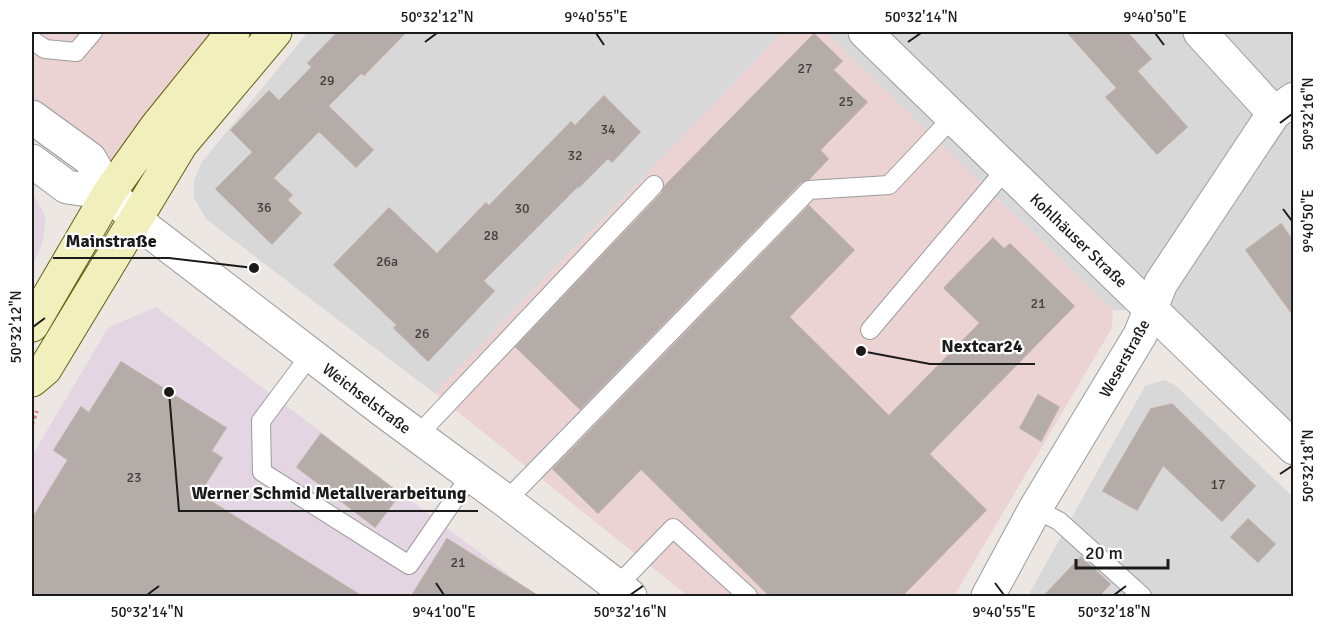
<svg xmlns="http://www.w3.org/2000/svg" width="1325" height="628" viewBox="0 0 1325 628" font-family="Signika,sans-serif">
	<rect width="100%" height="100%" fill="#ece7e2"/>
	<path fill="#d9d8d8" d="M308,32H783L434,393L206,219L194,198V180L202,162Z
		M825,32H1293V448L1151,310H1113Z
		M1164,380L1175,385L1293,497V596H1028L1145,386Z"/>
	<path fill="#ebd3d4" d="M32,32H222L117,174L32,109Z
		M783,32H825L1113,310L1112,328L954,596H688L434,393Z"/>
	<path fill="#e4d5e2" d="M32,193L42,209L46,221L42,245L32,266Z
		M156,307L537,596H32V456L108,328Z"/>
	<path fill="#b4aca8" stroke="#bbaea6" stroke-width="1.5" d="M338,32H406L364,75L361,73L328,106L373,150L356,167L319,131L273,178L292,195L287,200L301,213L272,244L216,189L253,152L231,130L269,91L279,101L312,67L308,63Z
		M1067,32H1127L1151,59L1137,71L1187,127L1157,154L1106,97L1117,88Z
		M814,34L842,61L833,70L867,102L820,150L828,159L809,179L801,182L580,409L516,347L662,193L665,186Z
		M604,96L640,132L612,162L608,158L579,187L578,186L483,281L494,291L428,361L394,328L397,325L334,265L389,208L437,254L486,203L489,206L571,122L575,126Z
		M809,206L854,250L789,317L889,416L980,323L944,288L993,238L1004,249L1010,244L1074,306L929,454L986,510L901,597H771L641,469L598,513L553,469Z
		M1281,224L1293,241V315L1246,250Z
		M121,362L226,428L211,451L222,458L199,494L363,597H32V519L68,460L54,450L81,407L89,413Z
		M1038,395L1059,407L1041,441L1020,428Z
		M1172,404L1255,486L1222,521L1163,465L1137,510L1103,491L1151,409Z
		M321,434L400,494L375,527L297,467Z
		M1248,519L1275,544L1258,562L1231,537Z
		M447,539L540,597H411Z
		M1081,557L1110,584L1098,597H1043Z"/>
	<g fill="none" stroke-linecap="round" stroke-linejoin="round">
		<g stroke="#9c9c9c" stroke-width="20">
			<path id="lane" d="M32,40L45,49L76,52L93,32
				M870,330L1006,169
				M311,354L261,421L262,472L409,565L471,475
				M417,436L654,185
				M506,501L809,190L889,185L953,117
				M1035,509L1059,521L1142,596
				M617,586L673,528L748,596"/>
		</g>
		<g stroke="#9c9c9c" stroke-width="35">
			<path id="street" d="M865,32L1294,448
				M1200,32L1274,113
				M32,117L90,159L109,193L148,230L384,411L506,501L630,596
				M32,161L67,187L109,193
				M988,596L1035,509L1140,335L1161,283L1274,113L1294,99"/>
		</g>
		<g stroke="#626311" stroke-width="35">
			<path id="secondary" d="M32,325L109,193L157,126L233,32
				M32,380L45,369L181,144L275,32"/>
		</g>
		<path stroke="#e87876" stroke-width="4" stroke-dasharray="3 3" stroke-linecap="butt" d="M32,424L37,411"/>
		<use href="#lane" stroke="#fff" stroke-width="18"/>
		<use href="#street" stroke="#fff" stroke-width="33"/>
		<use href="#secondary" stroke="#f1efbb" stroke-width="33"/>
	</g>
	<path fill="none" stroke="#1b1b1b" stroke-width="2" d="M596,33L604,45M1155,33L1164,45M425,42L437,33M908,42L921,33M1280,123L1292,114M1283,209L1292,221M33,327L45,318M1280,474L1292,466M436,583L444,595M995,583L1004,595M147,595L159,586M630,595L643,586M1114,595L1126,586"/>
	<g text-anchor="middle" stroke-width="4.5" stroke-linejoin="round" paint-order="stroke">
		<g font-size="14" fill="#413f3e">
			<text x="805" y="73">27</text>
			<text x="327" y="85">29</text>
			<text x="846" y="106">25</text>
			<text x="608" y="134">34</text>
			<text x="575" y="160">32</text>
			<text x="264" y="212">36</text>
			<text x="522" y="213">30</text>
			<text x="491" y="240">28</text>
			<text x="387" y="266">26a</text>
			<text x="1038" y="308">21</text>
			<text x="422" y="338">26</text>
			<text x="134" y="482">23</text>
			<text x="1218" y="489">17</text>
			<text x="458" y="567">21</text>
		</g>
		<g font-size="16" fill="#1b1b1b" stroke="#fff">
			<text transform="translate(1079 240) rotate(44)" y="6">Kohlhäuser Straße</text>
			<text transform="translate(1124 358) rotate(-61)" y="6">Weserstraße</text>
			<text transform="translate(367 398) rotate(37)" y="6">Weichselstraße</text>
		</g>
	</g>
	<path fill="none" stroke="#1b1b1b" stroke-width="2" d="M254 268L169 258H53M861 351L930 364H1035M169 392L179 511H478"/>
	<g fill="#1b1b1b" stroke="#fff" stroke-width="2">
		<circle cx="254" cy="268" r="6"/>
		<circle cx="861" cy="351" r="6"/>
		<circle cx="169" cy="392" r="6"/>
	</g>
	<g font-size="18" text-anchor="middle" font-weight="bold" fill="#1b1b1b" stroke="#fff" stroke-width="4.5" stroke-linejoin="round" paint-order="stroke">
		<text x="111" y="247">Mainstraße</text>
		<text x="982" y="352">Nextcar24</text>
		<text x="329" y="499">Werner Schmid Metallverarbeitung</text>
	</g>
	<rect width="1325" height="628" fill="none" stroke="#ffffff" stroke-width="66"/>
	<path d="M1076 559v9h92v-9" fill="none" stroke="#1b1b1b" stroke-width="3"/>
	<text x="1085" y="559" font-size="18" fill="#1b1b1b" stroke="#ffffff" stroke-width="4.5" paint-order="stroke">20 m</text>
	<rect x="33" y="33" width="1259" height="562" fill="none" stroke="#1b1b1b" stroke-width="2"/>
	<g font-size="15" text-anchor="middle" fill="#1b1b1b">
		<text x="437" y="22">50°32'12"N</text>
		<text x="596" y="22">9°40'55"E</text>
		<text x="921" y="22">50°32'14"N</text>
		<text x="1155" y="22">9°40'50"E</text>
		<text transform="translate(1308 114) rotate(-90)" y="5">50°32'16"N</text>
		<text transform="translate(1308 221) rotate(-90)" y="5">9°40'50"E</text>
		<text transform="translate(16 327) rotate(-90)" y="5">50°32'12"N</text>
		<text transform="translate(1308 466) rotate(-90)" y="5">50°32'18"N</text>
		<text x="147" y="617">50°32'14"N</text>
		<text x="444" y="617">9°41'00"E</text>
		<text x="630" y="617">50°32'16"N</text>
		<text x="1004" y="617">9°40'55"E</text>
		<text x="1114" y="617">50°32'18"N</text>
	</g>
</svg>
